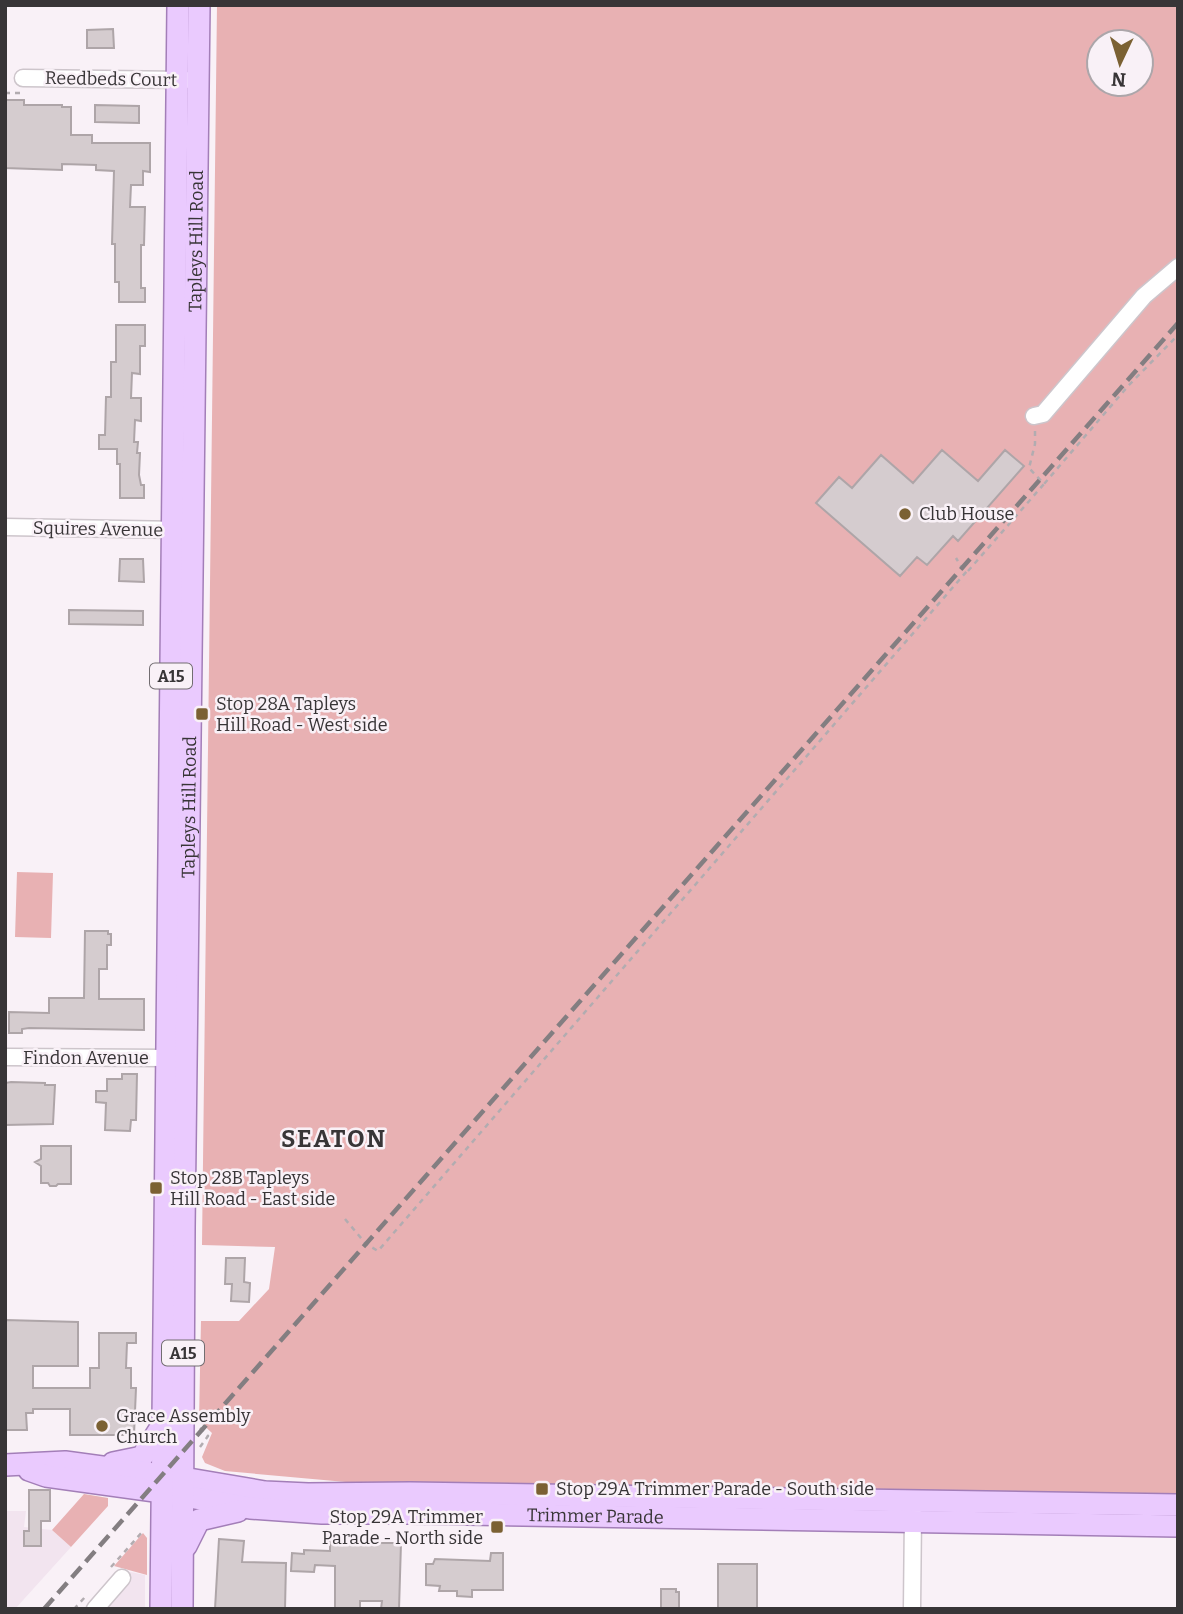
<svg xmlns="http://www.w3.org/2000/svg" width="1183" height="1614" viewBox="0 0 1183 1614" font-family="Bitter,serif">
	<rect width="100%" height="100%" fill="#f9f1f7"/>
	<path fill="#f2e4ef" d="M5,1511H26L24,1527L52,1530L71,1547L15,1609H5Z
		M121,1570L145,1575V1609H85Z"/>
	<path fill="#e8b1b3" fill-rule="evenodd" d="M217,5H1178V1494L357,1483L225,1471L205,1463L202,1457L212,1433L199,1421L201,1321H239L269,1289L275,1247L202,1245ZM1099,42H1141V84H1099Z
		M17,872L53,873L51,938L15,937Z
		M84,1494L108,1498V1506L71,1547L52,1530Z
		M143,1533L147,1538V1575L114,1566Z"/>
	<path fill="#d5cccf" stroke="#aea5a8" stroke-width="2" d="M113,29L114,48H87V30Z
		M5,100H24V105H62V107H71V135H92V143H150V172L143,171V185H131L130,207H145L144,245H141V288H145V302H119V282H115V244H112L114,171L96,170V165L62,164V170L5,168Z
		M95,105L139,106V123L95,122Z
		M116,325H145V346H140V374L132,373L131,398H141V421L135,420L134,442H138L137,453H140L139,475L141,485H144V498H120V464H117V449H99V435H105L106,397H111V362H116Z
		M942,450L978,481L1005,450L1024,466L958,541L953,536L927,565L917,557L900,576L816,503L839,477L852,488L881,455L913,483Z
		M120,559H143L144,582L119,581Z
		M69,610L143,611V625L69,624Z
		M85,931H108V934H111V945H107V969H99V999H144V1030L29,1028L22,1029V1033H9V1012L49,1013V998H84Z
		M122,1074H137L136,1120H131L130,1131L105,1130L106,1103L96,1102V1091H107V1079H122Z
		M11,1082L45,1083V1085H55L53,1124L5,1125V1083Z
		M41,1146H71V1184H58L56,1186H50L48,1183H41V1166L35,1162L41,1159Z
		M226,1258H245L244,1282L250,1283L249,1302L231,1301L232,1284H225Z
		M5,1320L78,1322V1366H33V1388H90V1368H99V1333H136V1343H127L126,1368H131V1388H136L134,1435H70V1409H33V1413H26L27,1430H5Z
		M29,1490H50V1521H41V1546H24V1531H29Z
		M219,1539L244,1541L242,1562L286,1563L285,1609H215Z
		M330,1541H359V1543H401L399,1609H381L382,1601H360V1609H335V1566L315,1565L314,1572L291,1571L292,1553L304,1554V1550L330,1551Z
		M491,1553H503V1590H472V1597L457,1596V1591H439L440,1586L426,1585V1564H433L435,1559L490,1561Z
		M718,1564H757V1609H718Z
		M661,1589H676V1592H679V1609H661Z"/>
	<g fill="none" stroke-linecap="round" stroke-linejoin="round">
		<g stroke="#cdc5cb" stroke-width="19">
			<path id="minor" d="M23,78L186,80
				M1034,416L1043,414L1144,296L1178,267
				M5,527L181,530
				M5,1057L167,1058
				M95,1609L122,1578
				M912,1609L913,1513"/>
		</g>
		<g stroke="#a37eb8" stroke-width="24">
			<g id="major">
				<path d="M113,1463L142,1457L163,1424"/>
				<path d="M5,1465L65,1462L183,1478L265,1492L308,1494L410,1493L1178,1505"/>
				<path id="s1" d="M29,1470L46,1476L162,1492L250,1508L322,1513H409L1178,1526"/>
				<path d="M186,1546L199,1520L238,1511"/>
				<path d="M161,1609L178,5"/>
				<path id="s2" d="M182,1609L184,1228L199,5"/>
			</g>
		</g>
		<path stroke="#b2acb0" stroke-width="2.5" stroke-dasharray="5 5" stroke-linecap="butt" d="M5,93H21
			M1035,431V444L1029,468L1044,484L1129,385L1178,335
			M968,571L1044,484
			M345,1219L366,1244L378,1251L967,571L962,568L956,558
			M200,1447L208,1436L200,1428
			M111,1567L144,1530
			M74,1609L86,1596"/>
		<use href="#minor" stroke="#fff" stroke-width="16"/>
		<use href="#major" stroke="#eacafe" stroke-width="21"/>
		<path stroke="#837e81" stroke-width="4.5" stroke-dasharray="14 7" stroke-linecap="butt" d="M44,1609L1178,323"/>
	</g>
	<g fill="#7b6133" stroke="#f9f1f7" stroke-width="2.5">
		<circle cx="905" cy="514" r="7"/>
		<rect x="195" y="707" width="14" height="14" rx="3.5"/>
		<rect x="149" y="1181" width="14" height="14" rx="3.5"/>
		<circle cx="102" cy="1426" r="7"/>
		<rect x="535" y="1482" width="14" height="14" rx="3.5"/>
		<rect x="490" y="1520" width="14" height="14" rx="3.5"/>
	</g>
	<g text-anchor="middle" stroke-width="5" stroke-linejoin="round" paint-order="stroke">
		<g fill="#f9f1f7" stroke="#726d71" stroke-width="2">
			<rect x="150" y="663.5" width="42" height="25" rx="5"/>
			<rect x="162" y="1340.5" width="42" height="25" rx="5"/>
		</g>
		<g font-size="16" font-weight="bold" fill="#383537">
			<text x="171" y="682">A15</text>
			<text x="183" y="1359">A15</text>
		</g>
		<g font-size="18" fill="#383537" stroke="#f9f1f7">
			<text transform="translate(111 79) rotate(1)" y="6">Reedbeds Court</text>
			<text dy="6" stroke="none"><textPath href="#s2" startOffset="1368">Tapleys Hill Road</textPath></text>
			<text transform="translate(98 529) rotate(1)" y="6">Squires Avenue</text>
			<text dy="6" stroke="none"><textPath href="#s2" startOffset="802">Tapleys Hill Road</textPath></text>
			<text x="86" y="1064">Findon Avenue</text>
			<text dy="6" stroke="none"><textPath href="#s1" startOffset="570">Trimmer Parade</textPath></text>
		</g>
		<g font-size="18" fill="#383537" stroke="#f9f1f7" text-anchor="start">
			<text x="919" y="520">Club House</text>
			<text x="216" y="710">Stop 28A Tapleys<tspan x="216" dy="21">Hill Road - West side</tspan></text>
			<text x="170" y="1184">Stop 28B Tapleys<tspan x="170" dy="21">Hill Road - East side</tspan></text>
			<text x="116" y="1422">Grace Assembly<tspan x="116" dy="21">Church</tspan></text>
			<text x="556" y="1495">Stop 29A Trimmer Parade - South side</text>
			<text x="483" y="1523" text-anchor="end">Stop 29A Trimmer<tspan x="483" dy="21">Parade - North side</tspan></text>
		</g>
		<g font-size="24" font-weight="bold" letter-spacing="2" fill="#383537" stroke="#f9f1f7">
			<text x="334" y="1147">SEATON</text>
		</g>
	</g>
	<rect width="1183" height="1614" fill="none" stroke="#383537" stroke-width="14"/>
	<g transform="translate(1120 63) rotate(184)"><circle r="33" fill="#f9f1f7" stroke="#aca6aa" stroke-width="2"/>
	<path d="M0-5L12 26L0 18L-12 26Z" fill="#7b6133"/>
	<text y="-10" font-size="19" font-weight="bold" text-anchor="middle" fill="#383537">N</text>
	</g>
</svg>
